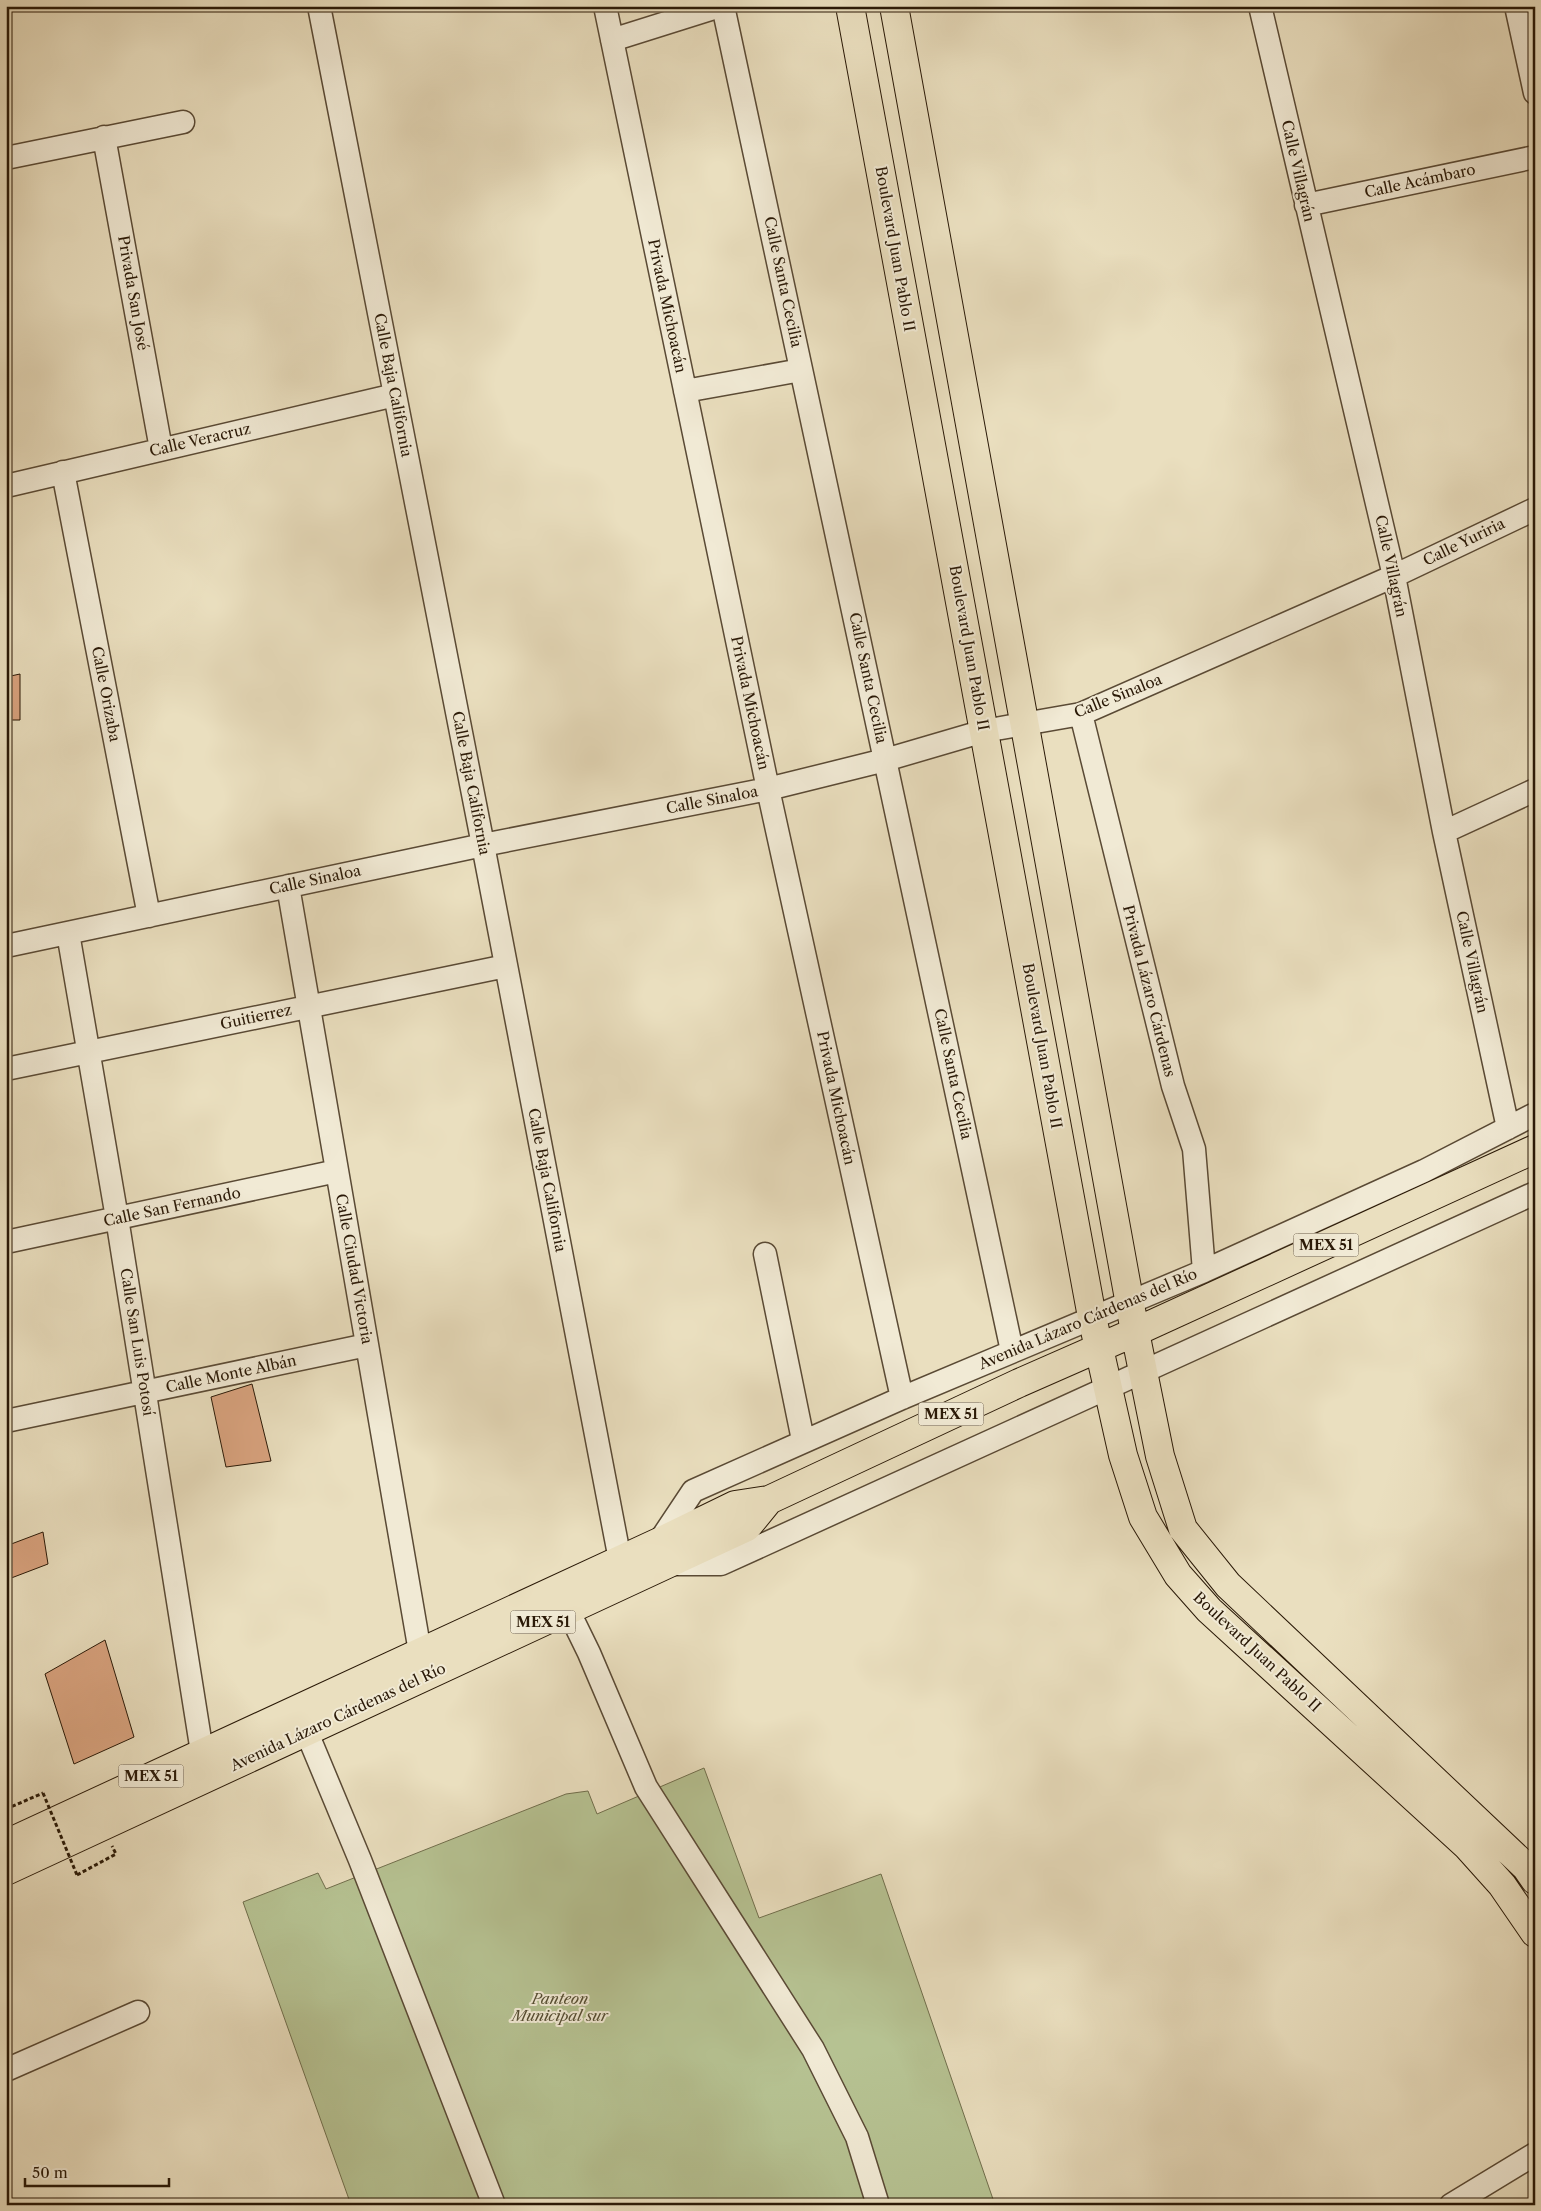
<svg xmlns="http://www.w3.org/2000/svg" width="1541" height="2211" viewBox="0 0 1541 2211" font-family="'Libre Caslon Text',serif">
	<rect width="100%" height="100%" fill="#eadfbf"/>
	<filter id="stains"><feTurbulence type="fractalNoise" baseFrequency=".004" numOctaves="4"/><feColorMatrix values="0 0 0 0 .2 0 0 0 0 .09 0 0 0 0 .02 0 0 0 .5 -.17"/></filter>
	<radialGradient id="worn" r=".72"><stop offset=".6" stop-color="#630" stop-opacity="0"/><stop offset="1" stop-color="#630" stop-opacity=".3"/></radialGradient>
	<path fill="#b6c292" stroke="#706e4c" d="M704,1768L759,1918L881,1874L995,2205H351L243,1902L318,1873L326,1889L566,1794L588,1791L597,1814Z"/>
	<path fill="#d9a37f" stroke="#2a1907" d="M20,674V720H6V677Z
		M252,1384L271,1461L226,1467L211,1397Z
		M43,1532L48,1564L6,1580V1546Z
		M105,1640L134,1737L74,1764L45,1674Z"/>
	<g fill="none" stroke-linecap="round" stroke-linejoin="round">
		<g stroke="#5a4a35" stroke-width="25">
			<path id="minor" d="M319,6L483,845L620,1560
				M605,6L768,789L902,1398
				M723,6L1012,1351
				M1260,6L1394,576L1444,832L1508,1128
				M1516,6L1535,93
				M612,40L720,6
				M104,137L161,449
				M6,158L183,122
				M1306,205L1535,157
				M685,391L801,370
				M63,472L149,916
				M6,486L395,395
				M1081,714L1173,1086L1194,1149L1204,1271
				M1444,832L1535,790
				M288,886L420,1652
				M68,933L117,1218L202,1752
				M6,946L483,845L768,789L885,760L984,731L1081,714L1394,576L1535,509
				M6,1069L506,966
				M6,1242L337,1171
				M765,1254L803,1440
				M6,1421L367,1345
				M659,1542L693,1491L902,1398L1204,1271L1424,1171L1535,1114
				M670,1564H721L1535,1193
				M568,1610L589,1653L646,1787L813,2049L857,2137L878,2205
				M300,1716L360,1860L494,2205
				M6,2070L138,2012
				M1451,2205L1535,2154"/>
		</g>
		<g stroke="#2a1907" stroke-width="30">
			<path id="major" d="M850,6L1092,1317L1123,1455L1143,1517L1178,1575L1209,1610L1467,1846L1502,1885L1535,1933
				M894,6L1135,1332L1160,1456L1183,1529L1228,1585L1526,1867L1535,1880
				M6,1844L659,1542L735,1505L769,1500L1019,1383L1135,1332L1535,1149
				M6,1871L747,1527L769,1500"/>
		</g>
		<path stroke="#2a1907" stroke-width="3" stroke-dasharray="4 2.5" stroke-linecap="butt" d="M6,1809L43,1793
			M77,1875L116,1854L112,1846"/>
		<use href="#minor" stroke="#f1ead5" stroke-width="22"/>
		<use href="#major" stroke="#eadfbf" stroke-width="28"/>
		<path stroke="#2a1907" stroke-width="3" stroke-dasharray="4 2.5" stroke-linecap="butt" d="M43,1793L77,1875"/>
	</g>
	<g text-anchor="middle" stroke-width="4" stroke-linejoin="round" paint-order="stroke">
		<g fill="#f1ead5" stroke="#665845" stroke-width="1">
			<rect x="1293.5" y="1233.5" width="65" height="23" rx="4"/>
			<rect x="918.5" y="1402.5" width="65" height="23" rx="4"/>
			<rect x="510.5" y="1610.5" width="65" height="23" rx="4"/>
			<rect x="118.5" y="1764.5" width="65" height="23" rx="4"/>
		</g>
		<g font-size="14" font-weight="bold" fill="#2a1907">
			<text x="1326" y="1250">MEX 51</text>
			<text x="951" y="1419">MEX 51</text>
			<text x="543" y="1627">MEX 51</text>
			<text x="151" y="1781">MEX 51</text>
		</g>
		<g font-size="15" fill="#2a1907" stroke="#f1ead5">
			<text transform="translate(1298 171) rotate(77)" y="5">Calle Villagrán</text>
			<text transform="translate(1420 181) rotate(-12)" y="5">Calle Acámbaro</text>
			<text transform="translate(895 249) rotate(80)" y="5">Boulevard Juan Pablo II</text>
			<text transform="translate(783 282) rotate(78)" y="5">Calle Santa Cecilia</text>
			<text transform="translate(133 293) rotate(80)" y="5">Privada San José</text>
			<text transform="translate(667 306) rotate(78)" y="5">Privada Michoacán</text>
			<text transform="translate(393 385) rotate(79)" y="5">Calle Baja California</text>
			<text transform="translate(200 440) rotate(-13)" y="5">Calle Veracruz</text>
			<text transform="translate(1464 542) rotate(-26)" y="5">Calle Yuriria</text>
			<text transform="translate(1391 566) rotate(78)" y="5">Calle Villagrán</text>
			<text transform="translate(969 648) rotate(80)" y="5">Boulevard Juan Pablo II</text>
			<text transform="translate(868 678) rotate(78)" y="5">Calle Santa Cecilia</text>
			<text transform="translate(106 694) rotate(79)" y="5">Calle Orizaba</text>
			<text transform="translate(1118 696) rotate(-22)" y="5">Calle Sinaloa</text>
			<text transform="translate(750 703) rotate(78)" y="5">Privada Michoacán</text>
			<text transform="translate(471 783) rotate(79)" y="5">Calle Baja California</text>
			<text transform="translate(712 800) rotate(-11)" y="5">Calle Sinaloa</text>
			<text transform="translate(315 880) rotate(-12)" y="5">Calle Sinaloa</text>
			<text transform="translate(1472 962) rotate(78)" y="5">Calle Villagrán</text>
			<text transform="translate(1149 991) rotate(76)" y="5">Privada Lázaro Cárdenas</text>
			<text transform="translate(256 1017) rotate(-12)" y="5">Guitierrez</text>
			<text transform="translate(1042 1046) rotate(80)" y="5">Boulevard Juan Pablo II</text>
			<text transform="translate(953 1074) rotate(78)" y="5">Calle Santa Cecilia</text>
			<text transform="translate(836 1098) rotate(78)" y="5">Privada Michoacán</text>
			<text transform="translate(547 1180) rotate(79)" y="5">Calle Baja California</text>
			<text transform="translate(172 1207) rotate(-12)" y="5">Calle San Fernando</text>
			<text transform="translate(354 1269) rotate(80)" y="5">Calle Ciudad Victoria</text>
			<text transform="translate(1088 1319) rotate(-23)" y="5">Avenida Lázaro Cárdenas del Río</text>
			<text transform="translate(137 1342) rotate(81)" y="5">Calle San Luis Potosí</text>
			<text transform="translate(231 1374) rotate(-12)" y="5">Calle Monte Albán</text>
			<text transform="translate(1257 1652) rotate(43)" y="5">Boulevard Juan Pablo II</text>
			<text transform="translate(338 1717) rotate(-25)" y="5">Avenida Lázaro Cárdenas del Río</text>
		</g>
		<g font-size="15" font-style="italic" fill="#544c31" stroke="#f1ead5">
			<text x="560" y="2004">Panteon<tspan x="560" dy="17">Municipal sur</tspan></text>
		</g>
	</g>
	<rect width="1541" height="2211" fill="none" stroke="#eadfbf" stroke-width="25"/>
	<rect x="8" y="8" width="1526" height="2196" fill="none" stroke="#2a1907" stroke-width="2.5"/>
	<rect x="12" y="12" width="1516" height="2186" fill="none" stroke="#2a1907"/>
	<path d="M25 2178v8h144v-8" fill="none" stroke="#2a1907" stroke-width="2.5"/>
	<text x="32" y="2178" font-size="15" fill="#2a1907" stroke="#f1ead5" stroke-width="4" paint-order="stroke">50 m</text>
	<rect width="100%" height="100%" filter="url(#stains)"/>
	<rect width="100%" height="100%" fill="url(#worn)"/>
</svg>
